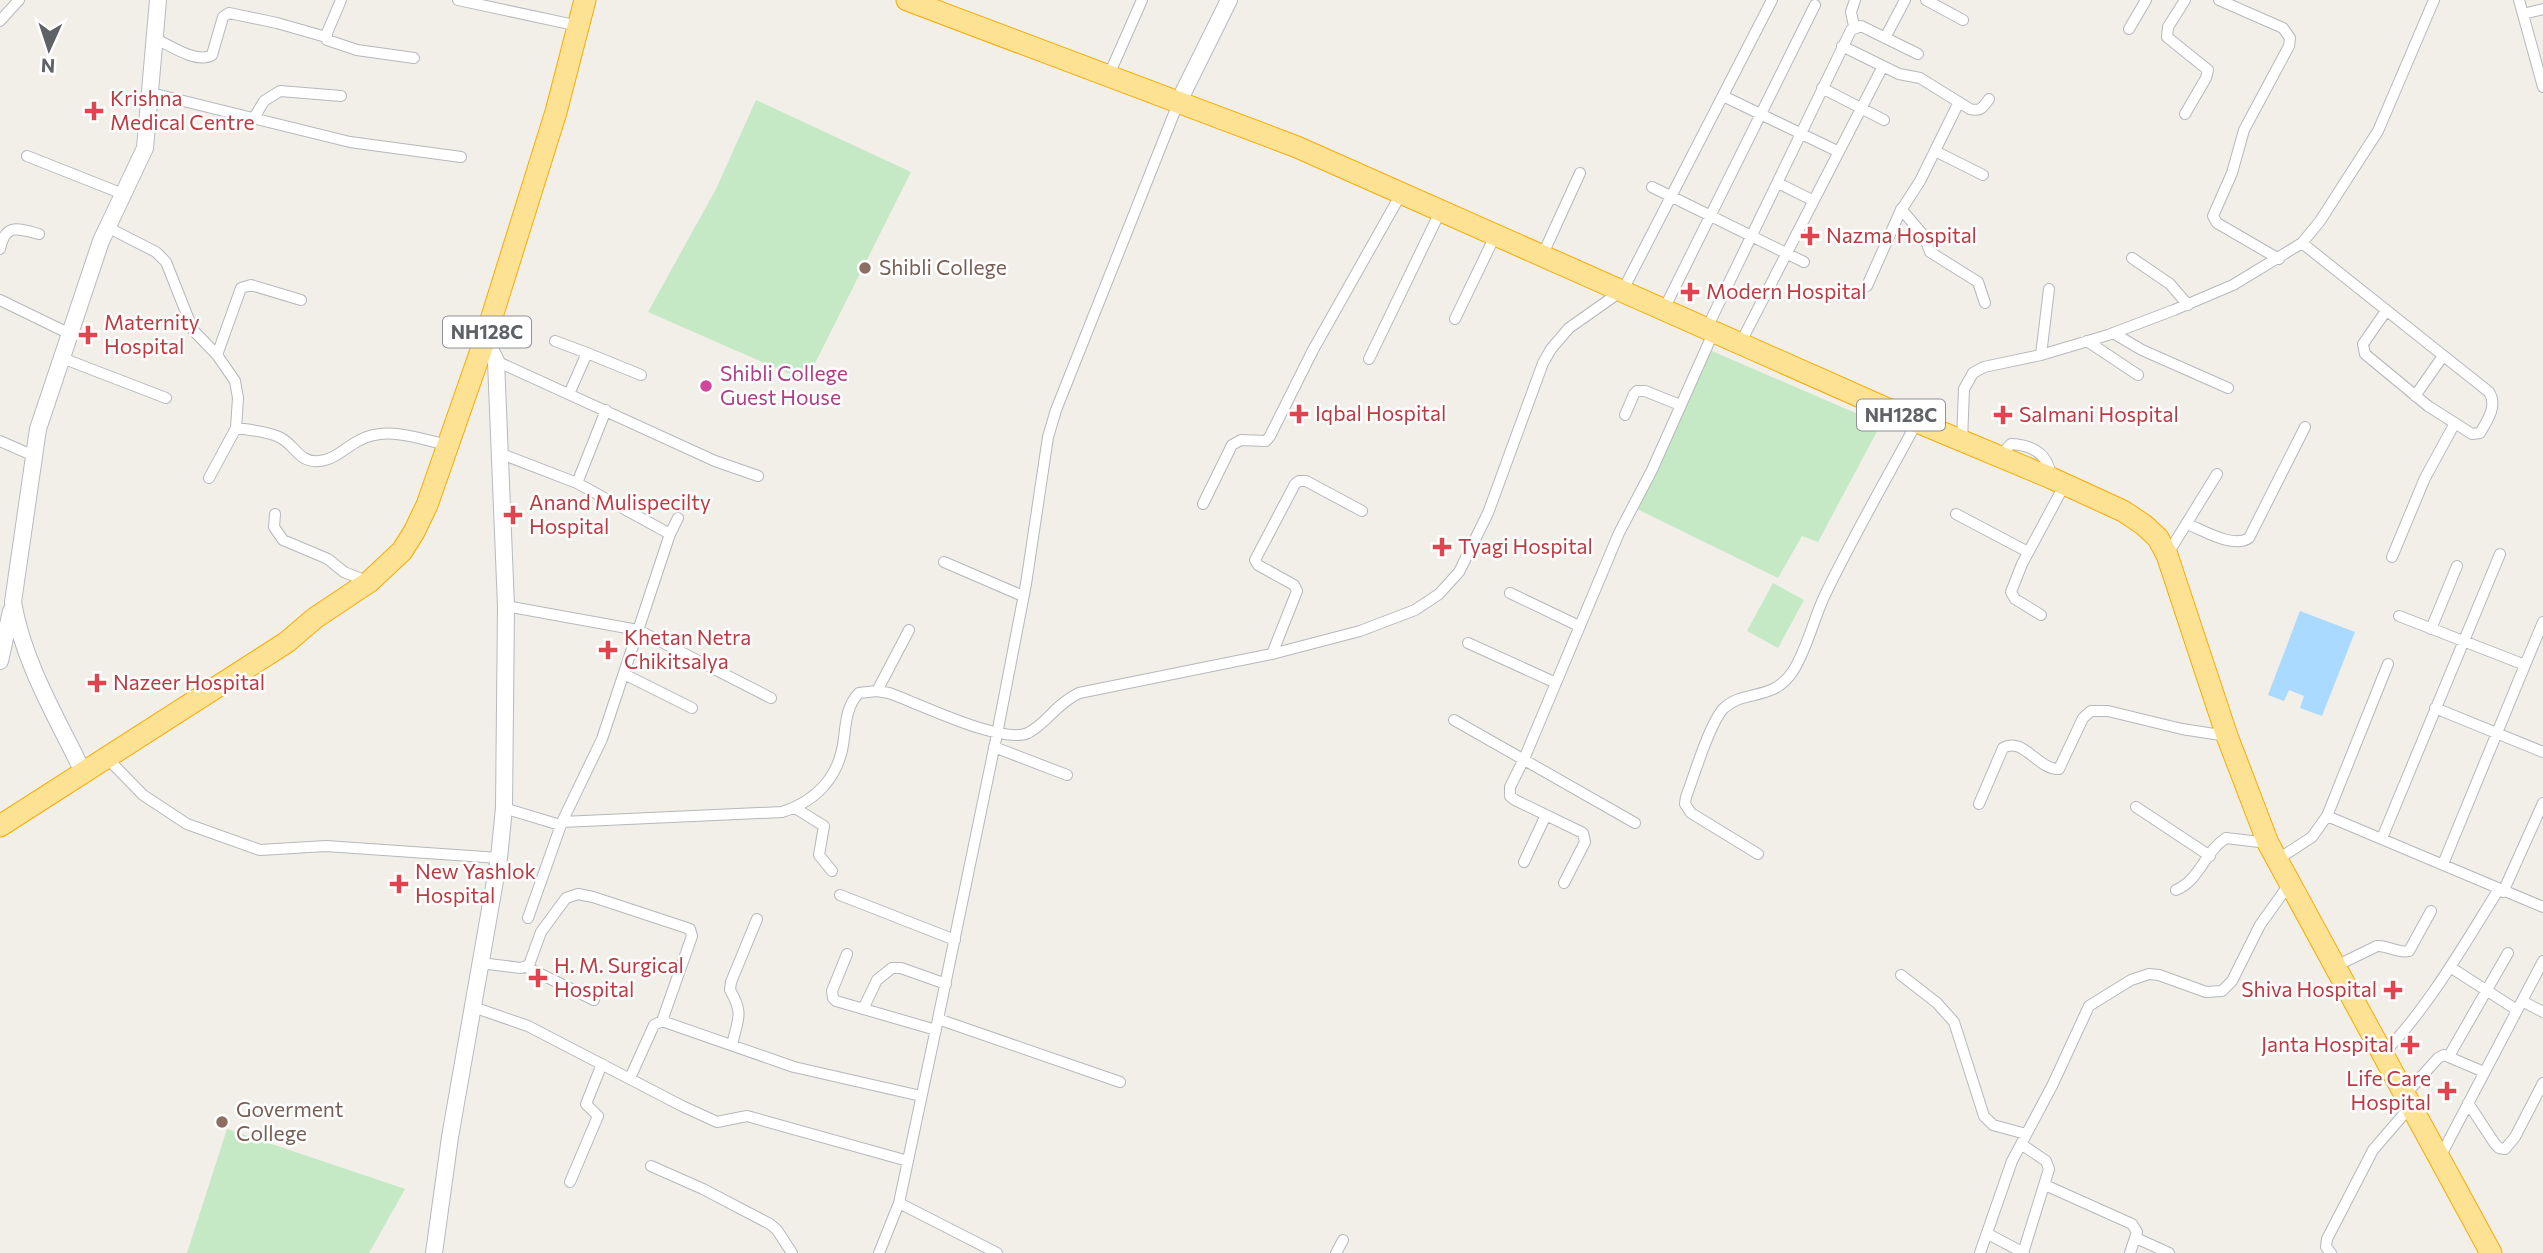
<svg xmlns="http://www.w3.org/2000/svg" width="2543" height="1253" viewBox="0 0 2543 1253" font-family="Commissioner,sans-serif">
	<rect width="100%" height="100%" fill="#f1efe8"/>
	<path fill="#c5e8c5" d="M756,100L911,172L806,381L648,312L716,189Z
		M1705,348L1881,424L1818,542L1802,536L1778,578L1637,509Z
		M1773,583L1804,600L1778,648L1747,631Z
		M227,1129L405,1189L369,1253H187Z"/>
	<path fill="#aadaff" d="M2300,611L2355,632L2322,716L2300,708L2304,696L2289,690L2284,701L2268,695Z"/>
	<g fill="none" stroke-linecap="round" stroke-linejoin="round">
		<g stroke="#b5b8bc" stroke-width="12">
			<path id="street" d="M341,0L327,33V40L357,50L414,58
				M458,0L579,26
				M1926,0L1963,20
				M2185,0L2168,27L2167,37L2208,70L2206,78L2185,114
				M2219,0L2283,28L2290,38L2289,46L2244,130L2232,173L2213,216L2217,223L2279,259
				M2519,0L2543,87
				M2523,14L2543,9
				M0,21L19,0
				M1854,26L1851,12L1855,0
				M2129,29L2146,0
				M1885,38L1905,0
				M156,39C171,46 197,64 212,55L223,17L229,13L277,23L326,37
				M1842,46L1899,74L1920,78L1970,109C1981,112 1983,107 1989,99
				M1108,77L1142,0
				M1822,88L1884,120
				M151,93L350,142L461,157
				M1723,96L1837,151
				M254,118L264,101L280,91L341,96
				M1935,151L1983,175
				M27,156L123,194
				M1778,183L1812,200
				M1652,187L1804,262
				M1901,209L1924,236L1930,252L1978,282L1985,303
				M107,227L156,252L166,262L193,330L217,355L235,381L238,398L236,428L209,478
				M2302,243L2489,392C2498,406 2487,421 2480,433L2472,434L2428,406L2365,354L2363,344L2386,311
				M0,249C5,222 19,229 39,234
				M1542,256L1580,173
				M2132,258L2170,284L2188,305
				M1867,286L1900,212L1920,181L1959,102
				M0,300L70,334
				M1664,309L1815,5
				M1455,319L1495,236
				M1707,328L1851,30L1861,26L1918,54
				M2113,333L2142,350L2228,388
				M555,341L587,353
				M2087,341L2138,375
				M1741,342L1883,66
				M217,355L241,288L251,285L301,300
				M2041,355L2049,289
				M62,358L166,398
				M1369,359L1440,212
				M496,361L715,461L758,476
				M569,394L587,353L641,375
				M2415,396L2443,356
				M1625,415L1634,394L1637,391H1645L1680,405
				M236,428C250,430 266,431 279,437C295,444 298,463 319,461C334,460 345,448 358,441C386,425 419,439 448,445
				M0,441L34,456
				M1962,441L1964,389L1973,373L1984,367L2041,355L2108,335L2174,310L2233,285L2302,243L2320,221L2378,131L2434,0
				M499,453L577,483L670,534L678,518
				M1999,457L2011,444C2034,445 2049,455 2051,478
				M577,483L606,410
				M1203,504L1232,445L1241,440L1266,441L1270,436L1313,350L1401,194
				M275,514L274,527L283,540L328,559L344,572L369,582
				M1956,514L2028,552
				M2187,524C2203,530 2233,549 2249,538L2305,427
				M2167,555L2217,474
				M2392,557L2425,478L2455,423
				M944,562L1023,596
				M1510,593L1579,626
				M506,606L638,630L771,698
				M2041,615L2015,599L2011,592L2022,564L2065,484
				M2399,616L2525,665L2443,864
				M2431,629L2457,566
				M1468,643L1556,683
				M1272,654L1297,591L1294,585L1258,565L1255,560L1295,484L1299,481H1306L1362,511
				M2525,665L2543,622
				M624,674L692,708
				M877,691L909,630
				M2435,708L2543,752
				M1454,720L1635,823
				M994,747L1067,775
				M107,758L143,795L187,824L260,850L326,846L499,858
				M1979,804L2003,748C2023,736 2038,770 2059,769L2083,718L2091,711H2108L2182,729L2227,736
				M2136,807L2210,856
				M504,808L560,825L562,822L782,812C817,801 840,776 844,738C846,721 847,705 859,693L877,691L889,693C918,703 1002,745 1028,733C1047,723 1056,704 1079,693L1272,654L1360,631L1415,610L1439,594L1459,572L1488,513L1543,363L1551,349L1569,328L1623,290L1772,0
				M795,808L824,826L819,855L832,871
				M2327,816L2543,907
				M2382,838L2500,554
				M1758,854L1691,813L1685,804L1686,797C1694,776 1710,722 1724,708C1744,689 1773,702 1793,671C1807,649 1813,621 1824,597C1852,538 1886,480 1917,422
				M2277,860L2312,837L2327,816L2388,664
				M1524,862L1546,815
				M1564,883L1585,842L1583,833L1515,800L1510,796V787L1524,759L1619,533L1652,470L1714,331
				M2176,890C2200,880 2205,851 2226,838L2268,843
				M2503,892L2543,803
				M840,895L955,940
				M528,918L562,822L602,739L670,534
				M847,954L832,991L833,998L836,1001L936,1030
				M480,963L521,968L529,965L541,932L566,898L578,894L593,897L690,929L692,936L662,1021
				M2336,966L2377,946C2388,945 2398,954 2409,951L2431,911
				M526,967L594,1000
				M2450,967L2517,1010
				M1901,975L1937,1003L1954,1022L1984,1116L1993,1125L2026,1134
				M2522,1001L2543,1012
				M473,1007L528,1026L682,1106L717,1122L747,1116L908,1161
				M863,1009L877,980L892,968H901L946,984
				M938,1019L1120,1082
				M732,1045C738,1018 744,1014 730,990L731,982L757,919
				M2382,1055C2429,1007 2463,946 2499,889
				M2449,1056L2508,953
				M630,1078L654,1025L662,1021L794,1067L921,1096
				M2404,1096L2438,1058L2444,1055L2484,1072
				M2468,1103L2495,1144L2499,1148L2505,1149L2515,1137L2543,1083
				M2021,1144L2046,1161L2049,1169L2023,1253
				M2439,1159L2543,961
				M651,1166L703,1189L770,1224L777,1230L792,1253
				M570,1182L598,1116L586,1104L602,1064
				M2045,1185L2132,1224L2137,1232L2130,1253
				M899,1203L997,1253
				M1988,1234L2024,1253
				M2136,1238L2169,1253
				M879,1253L899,1203L938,1019L997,734L1026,584L1048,437L1056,410L1179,101
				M1336,1253L1343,1240
				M1980,1253L2012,1161L2052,1086L2089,1006L2131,980L2149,974L2159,975L2206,992L2222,991L2232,981L2260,925L2290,883
				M2331,1253L2326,1247L2327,1239L2373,1150L2410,1107"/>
		</g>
		<g stroke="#b6babf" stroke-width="18">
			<path id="secondary" d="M1179,101L1229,0
				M0,661L11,611
				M83,772C57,718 23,662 13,602L38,429L101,241L145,148L158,0
				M434,1253L450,1137L499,858L504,808L506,606L496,361L485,339"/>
		</g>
		<g stroke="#f9ab00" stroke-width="23">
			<path id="highway" d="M907,0L1297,147L1917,422L2051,478L2123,511L2144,525L2158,538L2167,555L2227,736L2268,843L2491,1253
				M0,826L287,642L315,618L369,582L402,551L414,532L427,505L485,339L556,112L585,0"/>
		</g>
		<use href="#street" stroke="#fff" stroke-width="10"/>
		<use href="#secondary" stroke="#fff" stroke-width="16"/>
		<use href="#highway" stroke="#fde293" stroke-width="21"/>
	</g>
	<g fill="#e0444e" stroke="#fff" stroke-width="2.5">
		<path d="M90.5 100.5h7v7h7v7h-7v7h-7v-7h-7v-7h7z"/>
		<path d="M1806.5 225.5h7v7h7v7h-7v7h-7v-7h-7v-7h7z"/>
		<path d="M1686.5 281.5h7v7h7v7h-7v7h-7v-7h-7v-7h7z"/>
		<path d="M84.5 324.5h7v7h7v7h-7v7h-7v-7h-7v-7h7z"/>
		<path d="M1295.5 403.5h7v7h7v7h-7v7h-7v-7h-7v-7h7z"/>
		<path d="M1999.5 404.5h7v7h7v7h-7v7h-7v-7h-7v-7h7z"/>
		<path d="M509.5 504.5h7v7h7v7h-7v7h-7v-7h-7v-7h7z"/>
		<path d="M1438.5 536.5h7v7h7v7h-7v7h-7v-7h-7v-7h7z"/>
		<path d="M604.5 639.5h7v7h7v7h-7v7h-7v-7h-7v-7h7z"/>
		<path d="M93.5 672.5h7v7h7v7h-7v7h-7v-7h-7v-7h7z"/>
		<path d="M395.5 873.5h7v7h7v7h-7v7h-7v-7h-7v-7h7z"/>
		<path d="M534.5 967.5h7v7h7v7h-7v7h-7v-7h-7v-7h7z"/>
		<path d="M2389.5 979.5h7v7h7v7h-7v7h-7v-7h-7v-7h7z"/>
		<path d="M2406.5 1034.5h7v7h7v7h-7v7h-7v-7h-7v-7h7z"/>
		<path d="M2443.5 1080.5h7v7h7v7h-7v7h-7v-7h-7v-7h7z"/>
	</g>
	<g fill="#8d6e63" stroke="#fff" stroke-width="2.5">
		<circle cx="865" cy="268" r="7"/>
		<circle cx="222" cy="1122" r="7"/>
	</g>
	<circle fill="#d1479c" stroke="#fff" stroke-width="2.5" cx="706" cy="386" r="7"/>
	<g text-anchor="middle" stroke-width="5" stroke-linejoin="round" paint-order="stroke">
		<g fill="#fff" stroke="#8f9295" stroke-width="2">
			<rect x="443" y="316.5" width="88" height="31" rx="5"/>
			<rect x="1857" y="399.5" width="88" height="31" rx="5"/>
		</g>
		<g font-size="19" font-weight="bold" fill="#5f6368">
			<text x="487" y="339">NH128C</text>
			<text x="1901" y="422">NH128C</text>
		</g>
		<g font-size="21" fill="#be3a42" stroke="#fff" text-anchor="start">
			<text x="110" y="106">Krishna<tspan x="110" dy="24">Medical Centre</tspan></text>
			<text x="1826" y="243">Nazma Hospital</text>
			<text x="1706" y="299">Modern Hospital</text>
			<text x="104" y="330">Maternity<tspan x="104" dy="24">Hospital</tspan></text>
			<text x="1315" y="421">Iqbal Hospital</text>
			<text x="2019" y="422">Salmani Hospital</text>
			<text x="529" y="510">Anand Mulispecilty<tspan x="529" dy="24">Hospital</tspan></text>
			<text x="1458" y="554">Tyagi Hospital</text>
			<text x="624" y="645">Khetan Netra<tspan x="624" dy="24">Chikitsalya</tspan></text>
			<text x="113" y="690">Nazeer Hospital</text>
			<text x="415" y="879">New Yashlok<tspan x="415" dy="24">Hospital</tspan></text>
			<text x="554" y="973">H. M. Surgical<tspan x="554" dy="24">Hospital</tspan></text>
			<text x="2377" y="997" text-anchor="end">Shiva Hospital</text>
			<text x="2394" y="1052" text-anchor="end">Janta Hospital</text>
			<text x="2431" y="1086" text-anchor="end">Life Care<tspan x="2431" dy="24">Hospital</tspan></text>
		</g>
		<g font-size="21" fill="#785e54" stroke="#fff" text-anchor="start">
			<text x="879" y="275">Shibli College</text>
			<text x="236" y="1117">Goverment<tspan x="236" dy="24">College</tspan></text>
		</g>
		<g font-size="21" fill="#b23c85" stroke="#fff" text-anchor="start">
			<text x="720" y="381">Shibli College<tspan x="720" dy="24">Guest House</tspan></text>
		</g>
	</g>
	<g transform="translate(49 49) rotate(183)" stroke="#ffffff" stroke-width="5" paint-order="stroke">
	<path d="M0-5L12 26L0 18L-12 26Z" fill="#5f6368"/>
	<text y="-10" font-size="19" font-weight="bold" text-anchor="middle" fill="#5f6368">N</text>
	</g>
</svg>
